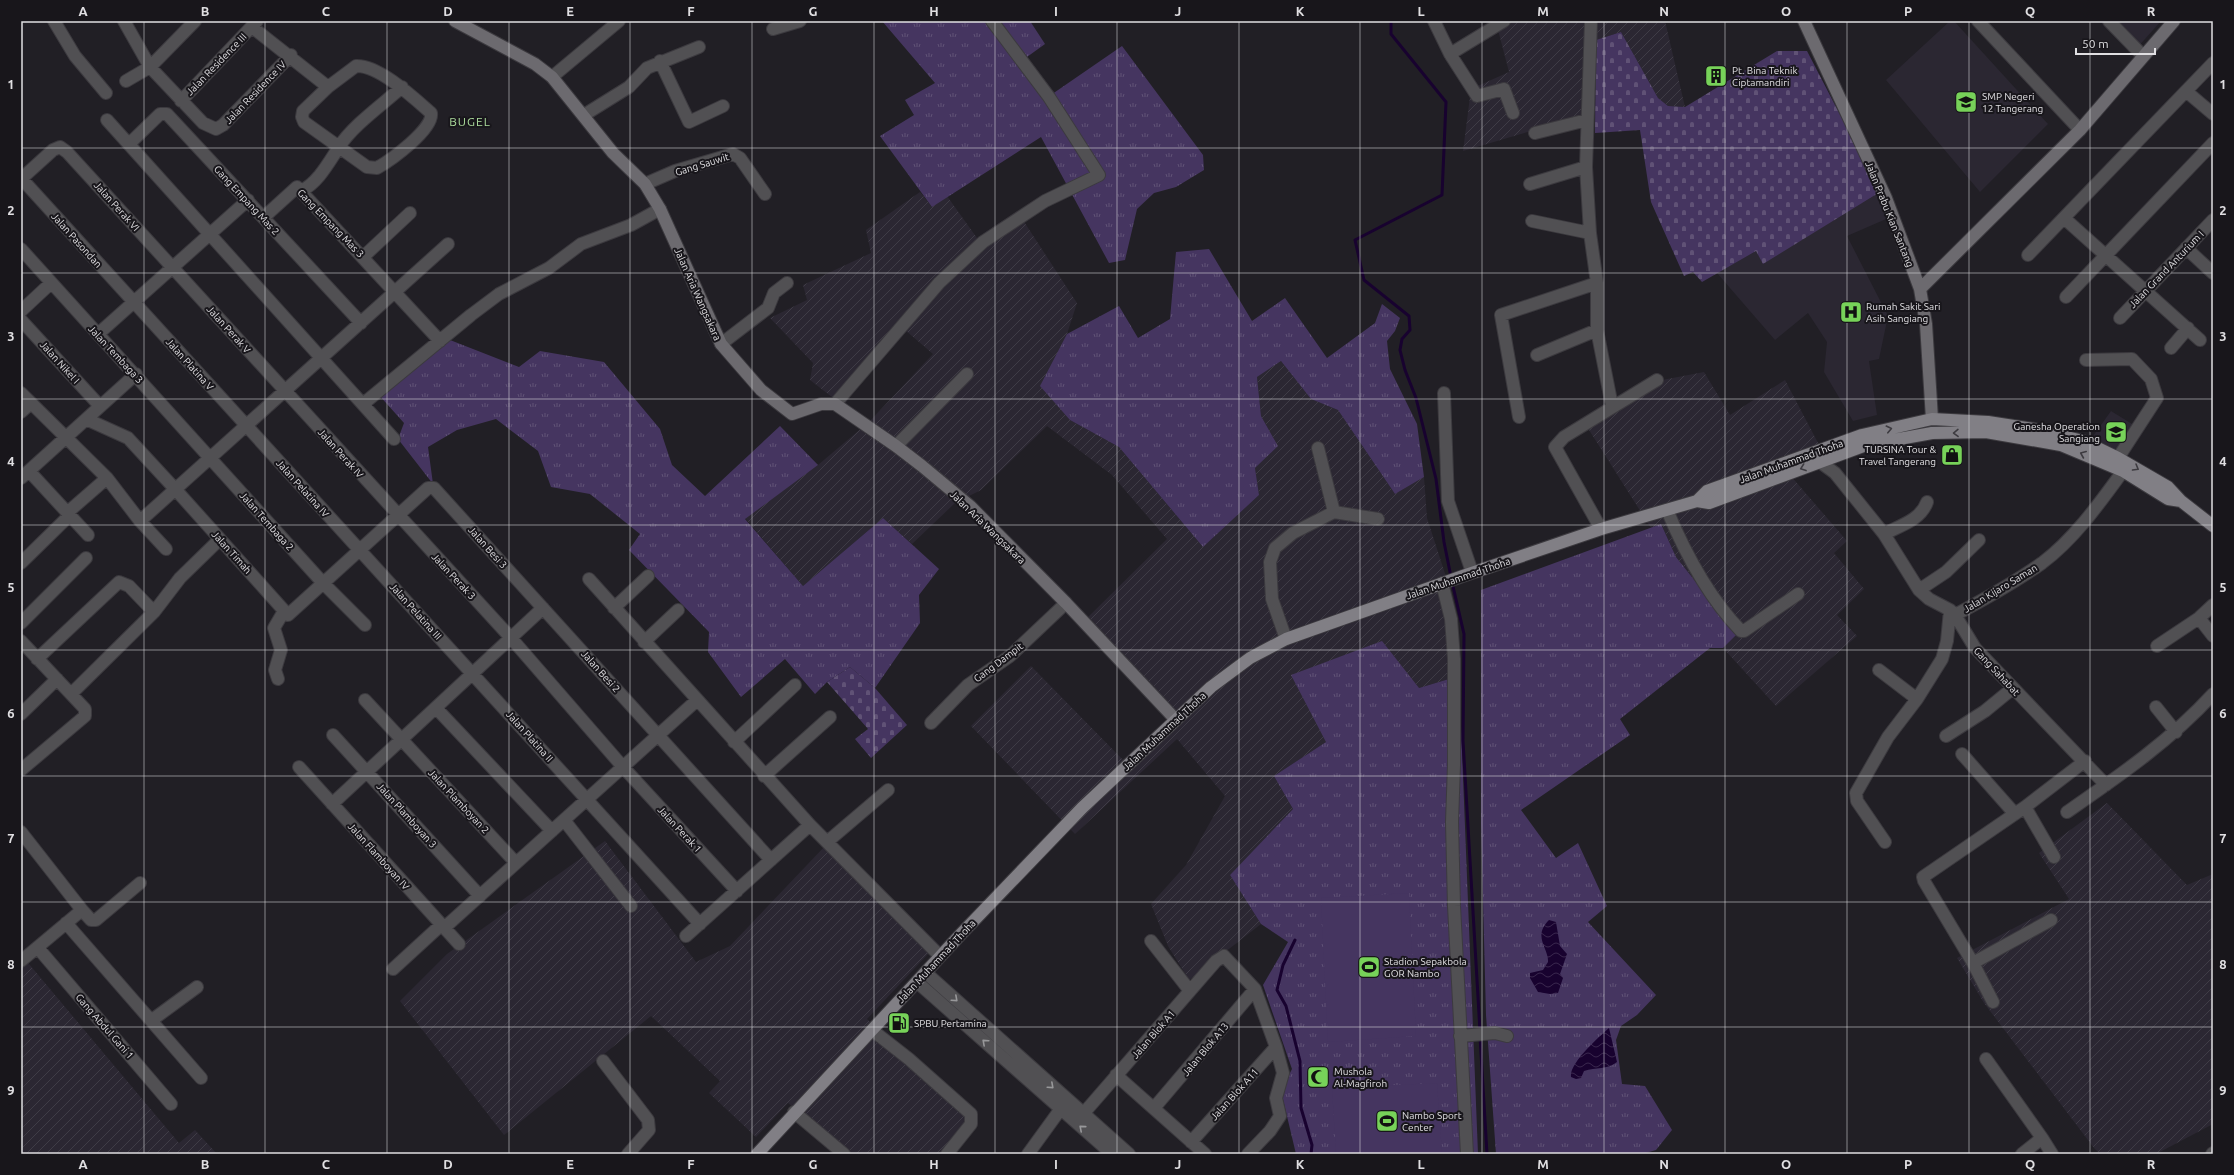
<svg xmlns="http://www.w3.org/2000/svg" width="2234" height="1175" viewBox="0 0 2234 1175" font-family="Ubuntu,sans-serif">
	<defs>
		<pattern id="industrial-furrows" width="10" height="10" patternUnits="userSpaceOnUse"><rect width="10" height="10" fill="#2b2732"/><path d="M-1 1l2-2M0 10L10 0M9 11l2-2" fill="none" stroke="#3f3c46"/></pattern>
		<pattern id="grass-tufts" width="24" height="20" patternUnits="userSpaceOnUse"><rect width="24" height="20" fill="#453560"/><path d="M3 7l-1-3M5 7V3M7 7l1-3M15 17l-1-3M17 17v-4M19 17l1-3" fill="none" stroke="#605276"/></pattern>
		<pattern id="cemetery-stones" width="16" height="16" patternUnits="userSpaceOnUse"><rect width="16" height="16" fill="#453560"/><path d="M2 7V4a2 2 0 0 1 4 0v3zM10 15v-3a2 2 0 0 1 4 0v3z" fill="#605276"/></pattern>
		<pattern id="water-waves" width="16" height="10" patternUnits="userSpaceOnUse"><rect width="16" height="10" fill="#18022f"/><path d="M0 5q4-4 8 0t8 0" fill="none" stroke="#39264d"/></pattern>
	</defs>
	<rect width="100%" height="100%" fill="#211f25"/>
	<path fill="#2b2732" d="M1950,21H1954L2048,124L1980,192L1886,80Z
		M2115,21H2161L2137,48Z
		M1880,192L1893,216L1847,236L1888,316L1879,359L1869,361L1877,415L1853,421L1824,372L1827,342L1808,313L1775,340L1717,273L1756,251L1763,263Z
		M2111,411L2137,427L2119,452L2091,439Z"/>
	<path fill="url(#industrial-furrows)" d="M1507,21H1665L1685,107L1668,106L1658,98L1621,32L1596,40L1595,112L1463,151L1471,89L1509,72L1497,26Z
		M920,192L932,207L947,196L977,238L1017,211L1077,303L1067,334L1070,420L1119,447L1203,547L1259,495L1255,468L1278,446L1261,416L1257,377L1281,361L1311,399L1338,410L1395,494L1424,477L1427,518L1449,586L1459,676L1419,688L1326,742L1274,776L1293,809L1230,875L1261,924L1189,980L1168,946L1151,904L1186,865L1225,796L1177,739L1075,834L971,726L1031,666L1123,760L1169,719L1081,624L1167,539L1112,475L1047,426L981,490L955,503L912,544L883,518L803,586L745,518L818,465L870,421L933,354L905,330L837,401L810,380L813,363L770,318L807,300L803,285L871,253L866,230Z
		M1704,372L1730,415L1785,380L1827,460L1790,475L1847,541L1834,553L1864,589L1837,615L1857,636L1776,706L1723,648L1736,634L1676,557L1661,524L1651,528L1584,422L1657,381Z
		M2107,803L2187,885L2213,874V1124L2156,1154H2100L2094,1148L1984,1003L1957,958L2069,899L2039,853Z
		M605,841L696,962L730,946L826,845L929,953L867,1019L977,1118L948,1154H853L788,1103L756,1137L709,1093L720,1081L651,1016L504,1135L400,1001L447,954Z
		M24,958L179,1143L195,1130L217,1154H21V960Z"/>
	<path fill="url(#grass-tufts)" d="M882,21H1030L1045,44L1020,62L1045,99L1122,46L1203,155L1204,170L1176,187L1154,193L1137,209L1125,260L1109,263L1041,137L932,207L880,136L914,115L905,100L935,83Z
		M1209,249L1252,321L1285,298L1327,358L1375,323L1382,304L1400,318L1395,331L1387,341L1390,369L1417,424L1424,477L1395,494L1338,410L1311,399L1281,361L1257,377L1261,416L1278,446L1255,468L1259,495L1203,547L1119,447L1070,420L1040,386L1067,334L1119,306L1138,338L1170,319L1176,252Z
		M450,340L519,367L540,351L604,362L660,429L672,465L705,496L780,426L818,465L745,519L803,586L883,518L939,569L919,595L920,623L875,688L850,667L827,682L815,694L785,659L741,697L708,652L709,632L629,550L640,534L590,494L551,487L538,451L496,419L457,430L428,447L433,484L398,439L404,423L378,394Z
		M1661,524L1676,557L1737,634L1723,648H1710L1620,719L1630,735L1521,810L1556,858L1578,843L1607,906L1588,922L1656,995L1637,1015L1621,1026L1616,1040L1622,1084L1645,1086L1672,1130L1656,1150L1642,1154H1496L1486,1015L1481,823V590Z
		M1382,641L1419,688L1459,676L1478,1154H1296L1281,1091L1292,1069L1263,985L1288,942L1261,924L1230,875L1293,809L1274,776L1326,742L1291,675Z"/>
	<path fill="url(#cemetery-stones)" d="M1621,32L1658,98L1668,106L1685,107L1777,51H1807L1880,192L1763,264L1756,251L1702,282L1693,272L1684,276L1651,202L1640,130L1595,133L1596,40Z
		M850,667L875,688L907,725L871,758L855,739L868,729L827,682Z"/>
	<path fill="#453560" d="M1409,893L1416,1036L1328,1042L1321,898Z
		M1437,1083L1442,1154H1336L1332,1088Z"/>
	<path fill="url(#water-waves)" d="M1549,920L1556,922L1560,946L1567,954L1560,974L1563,978L1558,993L1550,994L1538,992L1530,978V973L1543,970L1548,962C1549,948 1532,937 1549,920Z
		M1609,1028L1617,1062C1607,1070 1596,1067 1584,1071L1581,1078L1576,1079L1571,1077C1569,1063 1599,1037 1609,1028Z"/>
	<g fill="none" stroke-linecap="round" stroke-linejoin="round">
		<path stroke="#18022f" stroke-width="3" d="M1391,21V34L1446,102L1442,195L1355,240L1364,280L1409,316L1410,330L1402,339L1400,350L1405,370L1416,398L1436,479L1444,542L1451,577
			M1452,582L1464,634L1463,741L1480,1031
			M1295,940L1283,965L1277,990L1286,1006L1300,1061L1301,1108L1312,1145L1311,1154
			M1480,1036L1487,1154"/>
		<g stroke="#3c3a3f" stroke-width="14">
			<path id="street" d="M54,21L75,56L106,93
				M124,21L150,67L203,123L216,129L223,125L291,55
				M1434,21L1450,54L1477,96L1504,89L1513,113
				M1591,21L1586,167L1590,233L1597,283V330L1612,406
				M1978,21L2080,130
				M2109,21L2143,56
				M252,27L328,87
				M773,29L800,21
				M1450,54L1504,21
				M660,61L689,122L723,106
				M356,66C379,65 414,98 431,113C434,129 391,160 377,168L367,167L304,122L302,117L303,111L328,87Z
				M552,77L619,21
				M126,81L150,67L195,21
				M2187,92L2213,114
				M181,101L257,21
				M584,115L629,87L647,68L699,47
				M107,120L394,439
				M1535,133L1587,120
				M129,144L160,114H167L361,323
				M21,178L700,924
				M21,179L53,150L60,147L67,152L511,638L623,767L737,891
				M645,184L675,171L733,154L740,158L765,194
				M1530,184L1586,167
				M301,191C318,183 329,162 339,147C352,126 383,104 402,87
				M264,217L297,187L440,341
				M2064,218L2200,340
				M1532,221L1590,233
				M2186,248L2213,273
				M21,249L323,583L365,625
				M2028,255L2213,63
				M363,257L410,213
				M2066,297L2213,143
				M21,311L51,283
				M2120,318L2213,220
				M21,320L99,405
				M98,334L248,200
				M721,344L768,308L774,293L787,283
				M2171,348L2188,328
				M1537,355L1597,330
				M2086,360L2132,359L2151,379L2157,398L2118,458
				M21,393L107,478L140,521L166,549
				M1444,393L1448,501L1472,572
				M363,404L471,315L499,294L549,268L581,244L631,225L660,209
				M835,404L939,283L983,242L1045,201L1099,175L1049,97L992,21
				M21,412L31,403
				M1519,417L1501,315L1597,283
				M86,419L128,438L176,490L288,615L428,488H434L771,860
				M896,446L967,374
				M1318,448L1334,512
				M1820,462L1835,473L1884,534L1919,590L1929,599L1950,610L1955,615L1975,648L2106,785
				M29,471L88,535
				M21,478L136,374
				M1667,510C1685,553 1708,597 1741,631H1744L1798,594
				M68,512L107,478
				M140,521L448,244
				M1601,529L1555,447L1564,437L1657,380
				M1884,534C1899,526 1921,520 1927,502
				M21,563L70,515
				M589,579L810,825L940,956
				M1442,583L1451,619L1454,659V765L1452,822L1454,906L1467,1154
				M1919,590L1946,572L1979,540
				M614,608L648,576
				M1955,615C1985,599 2014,583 2042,563C2074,539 2099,504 2123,471
				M2199,618L2213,636
				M21,623L86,558
				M1286,639L1272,599L1270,562L1275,548L1293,533L1334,512L1378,519
				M21,641L85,709V716L21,770
				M644,642L678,610
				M2157,646L2199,618L2213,605
				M37,659L119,582L129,586L154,612
				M1879,670L1917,699
				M278,679L275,670L281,650L274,628L284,611
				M71,694L154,612L180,578L220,539
				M365,700L516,863
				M2156,707L2176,732
				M436,708L552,831
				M21,714L57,679
				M931,723L968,685L1010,656L1066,603
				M333,735L480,896
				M1946,736L1985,711L2013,688
				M734,742L795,685
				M1962,754L2015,814
				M299,767L459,944
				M764,776L830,717
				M332,804L543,608
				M2025,807L2054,857
				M2067,812C2119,776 2170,741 2213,694
				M564,820L631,906
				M21,832L82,910L21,961
				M827,842L888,790
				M1885,842L1857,801L1856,793L1888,737L1917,699L1942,659L1947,641L1950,610
				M82,910L91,920H96L140,883
				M66,923L201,1078
				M444,928L696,701
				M686,936L810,825
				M1151,941L1190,991
				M38,948L171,1104
				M1973,963L2051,920
				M393,969L441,925
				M926,973L1129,1154
				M917,982L1112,1154
				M1993,1002L1973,963L1924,881L1923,877L2025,807L2085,761
				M152,1020L197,987
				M872,1030L909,1059L971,1114V1124L947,1154
				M1460,1036L1495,1033L1507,1036
				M1986,1059L2042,1138
				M603,1061L648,1120L649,1130L628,1154
				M1116,1075L1205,1154
				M1154,1108L1255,989
				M794,1112L844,1154
				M1083,1114L1216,961L1224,956L1255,989L1276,1047L1283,1073L1276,1098L1280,1116L1270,1131L1248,1154
				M1191,1142L1276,1047
				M1028,1154L1065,1103
				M2022,1154L2042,1138L2052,1154
				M2212,1154L2213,1153"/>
		</g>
		<g stroke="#3c3a3f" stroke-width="14">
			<path id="secondary" d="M455,21L535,64L552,77L613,153L645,184L660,209L721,344L761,390L792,414L821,404H835L896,446L922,466L970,506L1066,603L1176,720
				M1804,21L1886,198L1920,289L1926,324L1932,419
				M1920,289L2080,130L2174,21"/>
		</g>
		<g stroke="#3c3a3f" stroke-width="14">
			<path id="primary" d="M1697,501L1709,503L1866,445L1932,433L1986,432L2061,445L2123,471L2168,499L2181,501
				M757,1154L961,934L1082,808L1211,687L1250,658L1286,639L1463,576L1601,529L1697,501L1707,491L1862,435L1932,419L1988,422L2034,429L2083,441L2118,458L2168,487L2181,501L2213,526"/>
		</g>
		<use href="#street" stroke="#515053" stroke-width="12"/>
		<use href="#secondary" stroke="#6c6a6f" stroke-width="12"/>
		<use href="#primary" stroke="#817f85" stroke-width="12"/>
	</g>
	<defs><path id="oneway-chevron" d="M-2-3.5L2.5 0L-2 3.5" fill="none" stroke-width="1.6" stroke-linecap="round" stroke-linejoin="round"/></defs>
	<g stroke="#3d3b40">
		<use href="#oneway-chevron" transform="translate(1889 429) rotate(-13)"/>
		<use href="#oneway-chevron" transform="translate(1956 433) rotate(179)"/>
		<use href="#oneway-chevron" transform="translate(2083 454) rotate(-157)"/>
		<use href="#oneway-chevron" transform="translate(1803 468) rotate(160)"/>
		<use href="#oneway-chevron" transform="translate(2136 468) rotate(30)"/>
	</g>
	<g stroke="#98989a">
		<use href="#oneway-chevron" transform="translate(955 999) rotate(42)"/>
		<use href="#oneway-chevron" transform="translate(985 1042) rotate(-138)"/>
		<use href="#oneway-chevron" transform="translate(1051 1086) rotate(42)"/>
		<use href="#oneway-chevron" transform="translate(1082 1128) rotate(-139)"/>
	</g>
	<path fill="none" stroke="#e0dfe2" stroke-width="1" stroke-opacity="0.55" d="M144,21V1154M265,21V1154M387,21V1154M509,21V1154M630,21V1154M752,21V1154M874,21V1154M995,21V1154M1117,21V1154M1239,21V1154M1360,21V1154M1482,21V1154M1604,21V1154M1725,21V1154M1847,21V1154M1969,21V1154M2090,21V1154M21,148H2213M21,273H2213M21,399H2213M21,525H2213M21,650H2213M21,776H2213M21,902H2213M21,1027H2213"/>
	<defs>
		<g id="building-square" transform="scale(1.15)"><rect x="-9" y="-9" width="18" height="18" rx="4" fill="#77d259" stroke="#18161b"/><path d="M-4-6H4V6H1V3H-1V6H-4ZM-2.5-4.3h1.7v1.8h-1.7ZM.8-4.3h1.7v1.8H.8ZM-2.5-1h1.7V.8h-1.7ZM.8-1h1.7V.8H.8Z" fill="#111"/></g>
		<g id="school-square" transform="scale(1.15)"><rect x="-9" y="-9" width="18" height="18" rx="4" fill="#77d259" stroke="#18161b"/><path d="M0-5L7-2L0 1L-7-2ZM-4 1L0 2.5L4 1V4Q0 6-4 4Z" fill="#111"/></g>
		<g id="hospital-square" transform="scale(1.15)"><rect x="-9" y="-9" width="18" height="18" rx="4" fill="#77d259" stroke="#18161b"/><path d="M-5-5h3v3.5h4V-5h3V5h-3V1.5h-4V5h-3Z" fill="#111"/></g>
		<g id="shop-square" transform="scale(1.15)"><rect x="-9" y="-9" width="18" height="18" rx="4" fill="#77d259" stroke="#18161b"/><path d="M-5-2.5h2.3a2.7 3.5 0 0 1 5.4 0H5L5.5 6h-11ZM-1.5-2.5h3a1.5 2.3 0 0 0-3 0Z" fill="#111"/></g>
		<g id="stadium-square" transform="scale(1.15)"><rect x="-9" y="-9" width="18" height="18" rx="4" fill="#77d259" stroke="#18161b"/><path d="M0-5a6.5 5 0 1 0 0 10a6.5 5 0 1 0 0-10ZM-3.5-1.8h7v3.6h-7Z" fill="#111"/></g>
		<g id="fuel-square" transform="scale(1.15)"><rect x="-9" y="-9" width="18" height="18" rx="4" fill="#77d259" stroke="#18161b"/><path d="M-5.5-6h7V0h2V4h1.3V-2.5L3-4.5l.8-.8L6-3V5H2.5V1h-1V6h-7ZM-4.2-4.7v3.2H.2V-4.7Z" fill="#111"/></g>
		<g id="mosque-square" transform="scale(1.15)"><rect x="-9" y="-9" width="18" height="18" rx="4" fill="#77d259" stroke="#18161b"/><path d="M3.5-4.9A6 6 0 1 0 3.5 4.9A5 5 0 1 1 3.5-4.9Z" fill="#111"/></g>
	</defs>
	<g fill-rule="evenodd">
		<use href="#building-square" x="1716" y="76"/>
		<use href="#school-square" x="1966" y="102"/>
		<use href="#hospital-square" x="1851" y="312"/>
		<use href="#school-square" x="2116" y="432"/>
		<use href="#shop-square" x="1952" y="455"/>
		<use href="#stadium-square" x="1369" y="967"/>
		<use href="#fuel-square" x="899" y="1023"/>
		<use href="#mosque-square" x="1318" y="1077"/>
		<use href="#stadium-square" x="1387" y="1121"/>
	</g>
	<g text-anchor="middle" stroke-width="4" stroke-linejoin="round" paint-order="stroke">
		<g font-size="10" fill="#e0dfe2" stroke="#18161b">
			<text transform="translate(216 64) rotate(-46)" y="4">Jalan Residence III</text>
			<text transform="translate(255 92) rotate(-46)" y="4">Jalan Residence IV</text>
			<text transform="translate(702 164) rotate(-17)" y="4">Gang Sauwit</text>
			<text transform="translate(247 200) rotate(47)" y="4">Gang Empang Mas 2</text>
			<text transform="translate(117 206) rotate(48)" y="4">Jalan Perak VI</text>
			<text transform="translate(1890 214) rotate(68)" y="4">Jalan Prabu Kian Santang</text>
			<text transform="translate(331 223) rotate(46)" y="4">Gang Empang Mas 3</text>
			<text transform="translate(77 240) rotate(48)" y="4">Jalan Pasondan</text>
			<text transform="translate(2166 269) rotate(-46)" y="4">Jalan Grand Anturium I</text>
			<text transform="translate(698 294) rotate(66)" y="4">Jalan Aria Wangsakara</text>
			<text transform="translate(229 329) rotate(48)" y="4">Jalan Perak V</text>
			<text transform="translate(116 354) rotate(47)" y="4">Jalan Tembaga 3</text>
			<text transform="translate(60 362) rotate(48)" y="4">Jalan Nikel I</text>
			<text transform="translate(190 364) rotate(48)" y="4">Jalan Platina V</text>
			<text transform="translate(341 453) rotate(48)" y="4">Jalan Perak IV</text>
			<text transform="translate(1791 461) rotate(-20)" y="4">Jalan Muhammad Thoha</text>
			<text transform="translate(303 488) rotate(48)" y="4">Jalan Pelatina IV</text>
			<text transform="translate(267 521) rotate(48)" y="4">Jalan Tembaga 2</text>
			<text transform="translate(988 527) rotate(44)" y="4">Jalan Aria Wangsakara</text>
			<text transform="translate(488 547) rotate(48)" y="4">Jalan Besi 3</text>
			<text transform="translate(232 552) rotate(48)" y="4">Jalan Timah</text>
			<text transform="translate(454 576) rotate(47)" y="4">Jalan Perak 3</text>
			<text transform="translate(1458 578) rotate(-19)" y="4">Jalan Muhammad Thoha</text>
			<text transform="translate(2000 588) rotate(-31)" y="4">Jalan Kijaro Saman</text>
			<text transform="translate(416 611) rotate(48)" y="4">Jalan Pelatina III</text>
			<text transform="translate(998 662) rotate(-37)" y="4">Gang Dampit</text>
			<text transform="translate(601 671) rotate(48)" y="4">Jalan Besi 2</text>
			<text transform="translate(1997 671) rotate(47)" y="4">Gang Sahabat</text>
			<text transform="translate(1164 731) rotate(-43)" y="4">Jalan Muhammad Thoha</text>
			<text transform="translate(530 736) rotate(48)" y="4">Jalan Platina II</text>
			<text transform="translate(459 801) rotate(47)" y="4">Jalan Plamboyan 2</text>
			<text transform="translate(407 815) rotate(48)" y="4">Jalan Plamboyan 3</text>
			<text transform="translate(680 829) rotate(47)" y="4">Jalan Perak 1</text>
			<text transform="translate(379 856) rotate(48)" y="4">Jalan Flamboyan IV</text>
			<text transform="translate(936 961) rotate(-47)" y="4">Jalan Muhammad Thoha</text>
			<text transform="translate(105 1026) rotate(49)" y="4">Gang Abdul Gani 1</text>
			<text transform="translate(1153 1034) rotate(-49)" y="4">Jalan Blok A1</text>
			<text transform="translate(1205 1049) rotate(-50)" y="4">Jalan Blok A13</text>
			<text transform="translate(1234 1094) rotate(-48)" y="4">Jalan Blok A11</text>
		</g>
		<g font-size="10" fill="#e0dfe2" stroke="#18161b" text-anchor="start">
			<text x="1732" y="74">Pt. Bina Teknik<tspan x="1732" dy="12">Ciptamandiri</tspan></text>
			<text x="1982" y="100">SMP Negeri<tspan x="1982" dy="12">12 Tangerang</tspan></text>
			<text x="1866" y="310">Rumah Sakit Sari<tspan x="1866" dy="12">Asih Sangiang</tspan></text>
			<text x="2100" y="430" text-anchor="end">Ganesha Operation<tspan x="2100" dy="12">Sangiang</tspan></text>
			<text x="1936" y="453" text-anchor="end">TURSINA Tour &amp;<tspan x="1936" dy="12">Travel Tangerang</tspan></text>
			<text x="1384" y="965">Stadion Sepakbola<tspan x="1384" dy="12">GOR Nambo</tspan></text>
			<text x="914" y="1027">SPBU Pertamina</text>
			<text x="1334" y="1075">Mushola<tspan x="1334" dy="12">Al-Magfiroh</tspan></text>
			<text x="1402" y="1119">Nambo Sport<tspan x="1402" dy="12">Center</tspan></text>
		</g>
		<g font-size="12" letter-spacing="1" fill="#adde9e" stroke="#18161b">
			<text x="470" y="126">BUGEL</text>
		</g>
	</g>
	<rect width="2234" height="1175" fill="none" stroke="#18161b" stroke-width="44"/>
	<path d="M2076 48v6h79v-6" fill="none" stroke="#e0dfe2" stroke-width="2"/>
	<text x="2082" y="48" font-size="12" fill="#e0dfe2" stroke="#18161b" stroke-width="3" paint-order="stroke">50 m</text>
	<rect x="22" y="22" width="2190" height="1131" fill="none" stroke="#e0dfe2" stroke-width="1.5"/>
	<g font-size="13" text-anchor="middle" font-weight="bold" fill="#e0dfe2">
		<text x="83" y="16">A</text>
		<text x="205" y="16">B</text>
		<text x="326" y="16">C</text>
		<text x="448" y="16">D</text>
		<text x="570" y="16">E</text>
		<text x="691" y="16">F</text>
		<text x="813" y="16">G</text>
		<text x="934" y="16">H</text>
		<text x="1056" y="16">I</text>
		<text x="1178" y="16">J</text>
		<text x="1300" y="16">K</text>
		<text x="1421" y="16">L</text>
		<text x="1543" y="16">M</text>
		<text x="1664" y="16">N</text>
		<text x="1786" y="16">O</text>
		<text x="1908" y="16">P</text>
		<text x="2030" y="16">Q</text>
		<text x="2151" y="16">R</text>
		<text x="11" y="89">1</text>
		<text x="2223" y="89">1</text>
		<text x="11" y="215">2</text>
		<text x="2223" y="215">2</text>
		<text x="11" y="341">3</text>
		<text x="2223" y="341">3</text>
		<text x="11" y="466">4</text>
		<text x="2223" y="466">4</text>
		<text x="11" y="592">5</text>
		<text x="2223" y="592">5</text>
		<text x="11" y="718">6</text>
		<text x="2223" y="718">6</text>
		<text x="11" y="843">7</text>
		<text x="2223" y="843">7</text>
		<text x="11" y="969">8</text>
		<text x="2223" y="969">8</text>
		<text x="11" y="1095">9</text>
		<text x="2223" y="1095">9</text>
		<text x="83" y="1169">A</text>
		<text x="205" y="1169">B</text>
		<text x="326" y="1169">C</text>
		<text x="448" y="1169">D</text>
		<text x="570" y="1169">E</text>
		<text x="691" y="1169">F</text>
		<text x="813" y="1169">G</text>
		<text x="934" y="1169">H</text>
		<text x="1056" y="1169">I</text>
		<text x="1178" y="1169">J</text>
		<text x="1300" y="1169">K</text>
		<text x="1421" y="1169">L</text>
		<text x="1543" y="1169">M</text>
		<text x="1664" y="1169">N</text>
		<text x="1786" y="1169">O</text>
		<text x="1908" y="1169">P</text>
		<text x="2030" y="1169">Q</text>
		<text x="2151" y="1169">R</text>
	</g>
</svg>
